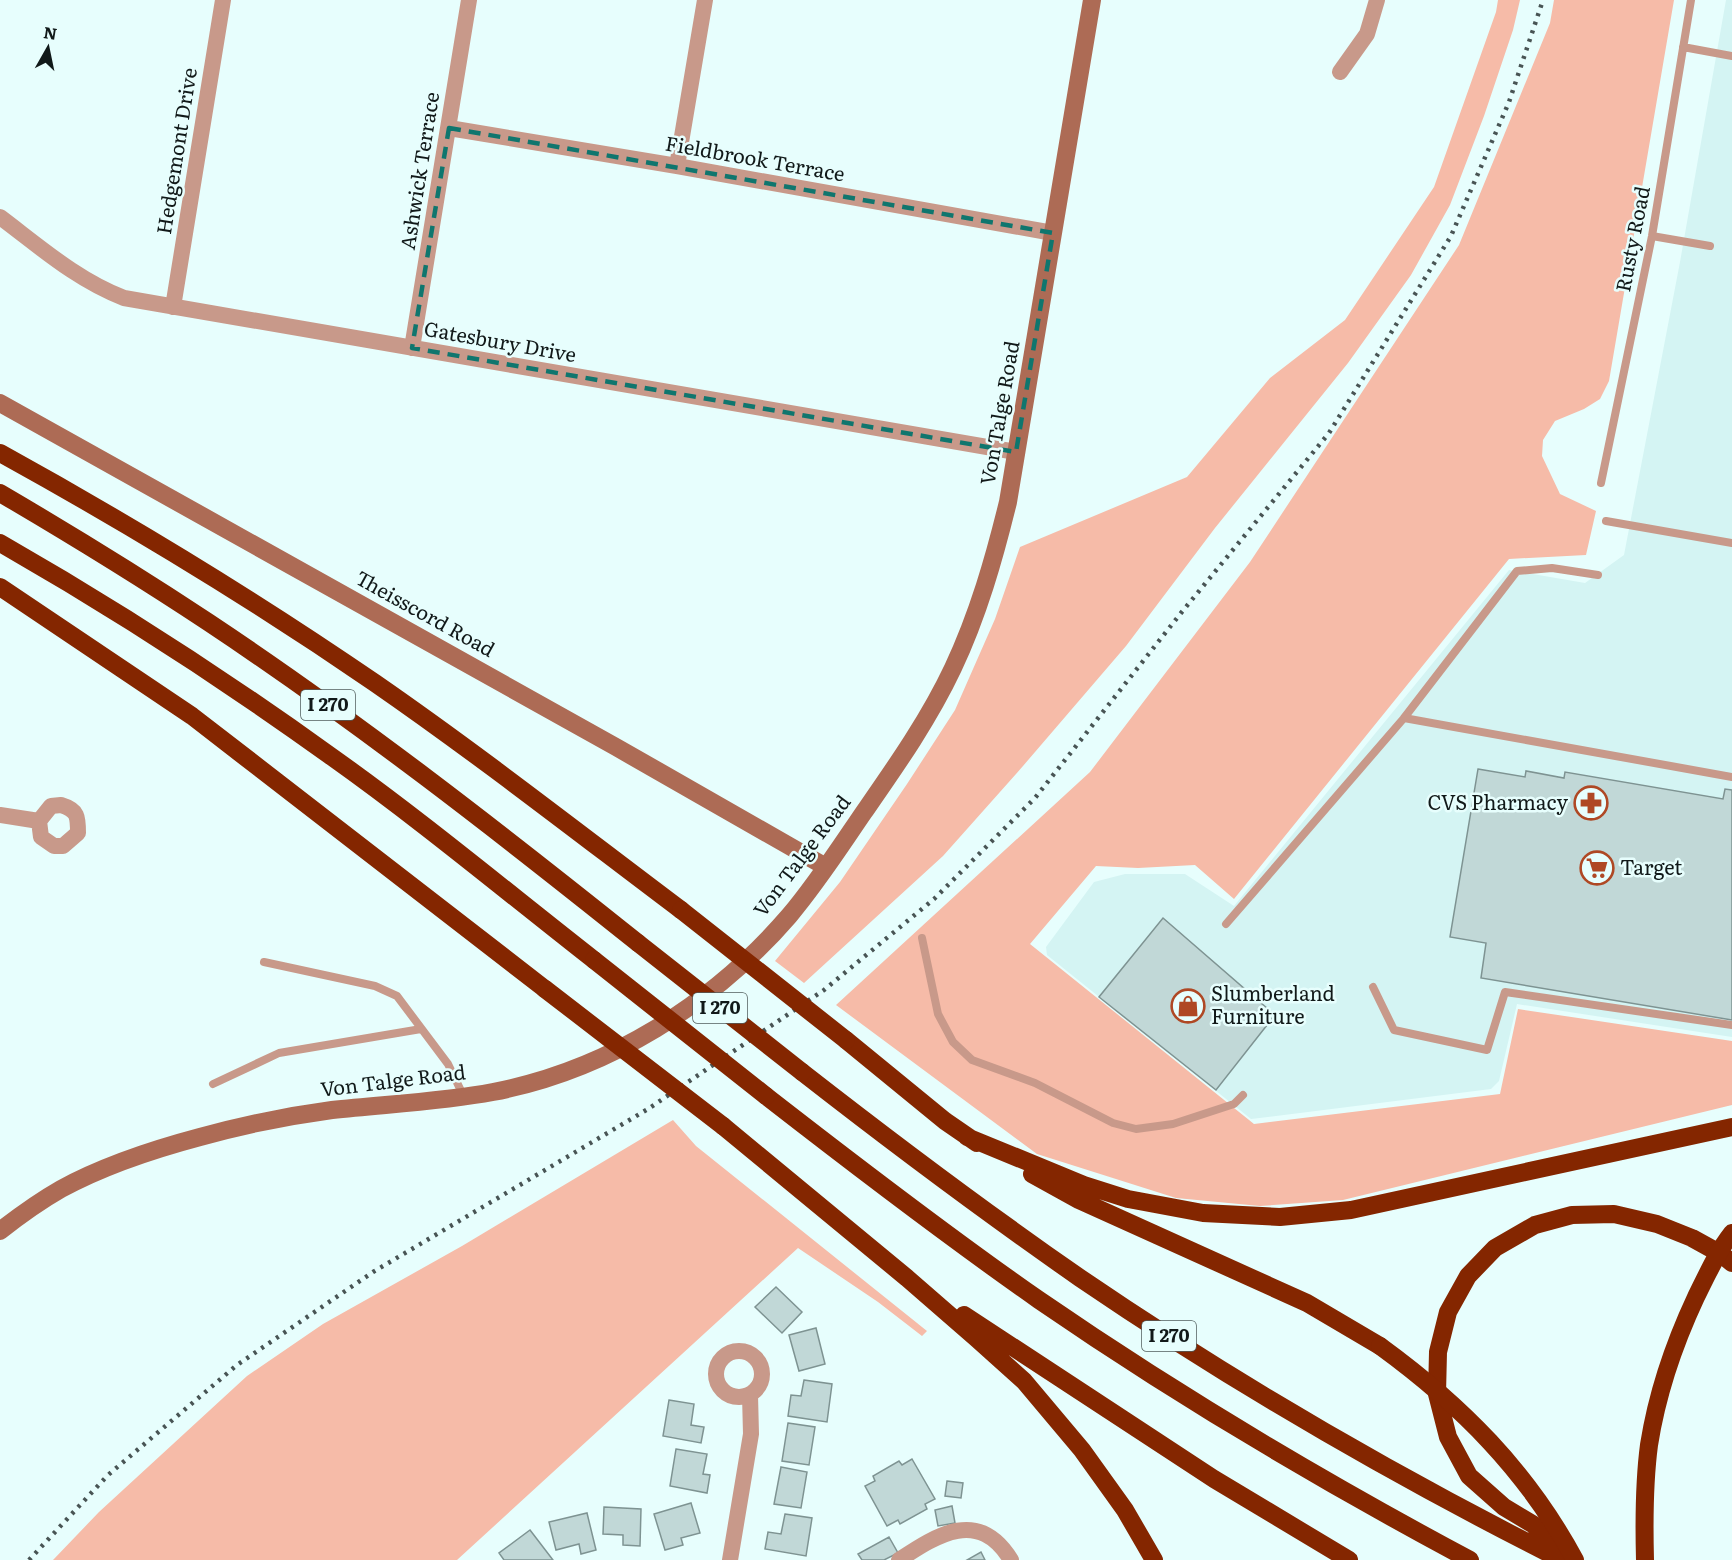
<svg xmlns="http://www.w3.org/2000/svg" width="1732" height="1560" viewBox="0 0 1732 1560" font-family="Literata,serif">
	<rect width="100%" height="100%" fill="#e7fefd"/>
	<path fill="#d4f4f3" d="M1726,0H1732V1037L1517,1004L1499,1081L1491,1089L1251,1119L1047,955L1046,947L1094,882L1125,874H1185L1234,906L1509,570L1585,583L1624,555L1680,262Z"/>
	<path fill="#f6bba8" d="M1498,0H1520L1513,30L1484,116L1450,205L1411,275L1348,363L1215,528L1126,646L1023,766L943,856L804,983L775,961L840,882L907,784L955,710L995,619L1020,547L1187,477L1270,378L1345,320L1434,187L1496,12Z
		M1554,0H1674L1609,381L1600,399L1584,409L1555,421L1543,440L1542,456L1560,494L1596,511L1586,555L1509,559L1234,899L1195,865L1138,868L1096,866L1030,944L1254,1124L1500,1094L1518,1009L1732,1041V1105L1343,1200L1260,1206L1176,1198L1037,1154L836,1005L1090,772L1250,562L1459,245L1550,23Z
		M673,1120L696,1146L927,1331L922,1336L878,1302L798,1248L457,1560H53L99,1512L247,1376L323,1324L462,1246Z"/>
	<path fill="#c1d8d7" stroke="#7e9392" stroke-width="1.5" d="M1478,769L1525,777L1526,771L1564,778L1565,772L1723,799L1725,789L1732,790V1020L1481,978L1486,943L1450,937Z
		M1163,918L1275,1015L1216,1090L1099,997Z
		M776,1287L802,1312L782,1333L755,1307Z
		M816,1328L825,1364L799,1371L789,1335Z
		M804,1380L832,1384L827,1422L788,1416L791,1395L801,1396Z
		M669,1400L694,1404L691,1425L704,1427L701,1443L663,1436Z
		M788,1423L815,1427L809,1465L782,1461Z
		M676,1449L707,1454L703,1474L710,1475L707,1493L670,1486Z
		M912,1459L935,1499L925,1504L927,1509L900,1524L898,1520L887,1526L865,1486L875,1481L873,1476L899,1461L902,1465Z
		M781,1467L807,1472L801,1508L774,1504Z
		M947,1481L963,1483L961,1498L945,1496Z
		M691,1503L700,1533L681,1538L683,1545L665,1550L654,1514Z
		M952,1506L955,1523L938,1526L935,1510Z
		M604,1507L641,1509L640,1546L623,1545V1535L603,1534Z
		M587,1513L596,1550L581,1554L579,1544L556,1550L549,1522Z
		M785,1514L812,1518L806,1556L765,1549L768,1532L781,1534Z
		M530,1530L553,1560H504L499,1553Z
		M889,1537L898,1553L884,1560H862L858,1554Z
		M981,1552L985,1560H967Z"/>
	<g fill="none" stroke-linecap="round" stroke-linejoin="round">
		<path stroke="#c8998a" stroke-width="8" d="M1683,47L1732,56
			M1652,236L1710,246
			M1601,483L1652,236L1691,0
			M1606,521L1732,543
			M1404,718L1732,777
			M1226,924L1404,718L1517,571L1552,568L1598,575
			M922,938L938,1014L953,1042L972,1060L1035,1083L1113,1123L1136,1129L1173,1124L1234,1104L1243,1095
			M264,962L375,986L397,996L448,1064L464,1097
			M1373,987L1394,1030L1487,1050L1505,992L1732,1025
			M213,1084L279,1053L421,1029"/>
		<path stroke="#c8998a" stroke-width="16" d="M1340,72L1367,34L1377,0
			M449,128L677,166L1053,233
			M677,166L705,0
			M0,217C40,247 77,280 124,298L1016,452
			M173,307L223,0
			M412,348L469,0
			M61,805C78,810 78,817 78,833L63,846H54L41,837L39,821L51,806Z
			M0,815L39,821
			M716 1374a23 23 0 1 1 46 0a23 23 0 1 1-46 0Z
			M730,1560L751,1434L750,1395
			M899,1560C938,1534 979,1508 1011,1560"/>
		<path stroke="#ad6b55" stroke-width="18" d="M0,403L616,747L826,867
			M0,1231C19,1216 40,1201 61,1189C105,1165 151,1150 200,1137C243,1125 287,1116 332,1110C386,1104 440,1102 493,1092C608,1070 713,1004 789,916C817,883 840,847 864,812C896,766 929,719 953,668C978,615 994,559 1008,502L1092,0"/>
		<path stroke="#842600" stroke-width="18" d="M0,453C129,524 254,600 375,683C479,755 580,834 681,910
			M0,493C70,534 140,577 208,622C357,721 498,831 638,943
			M0,543C114,608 225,680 332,757C422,821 507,892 594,960
			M0,587L192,716L545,989
			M846,1040L945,1121L977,1143
			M802,1072C893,1143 985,1212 1080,1278C1234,1383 1395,1476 1562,1560
			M766,1096C856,1166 946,1235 1039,1300C1177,1395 1322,1481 1470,1560
			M723,1126L907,1278L976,1338L1024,1381L1082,1450L1125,1510L1154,1560
			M967,1137L1084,1185L1128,1199L1203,1213L1280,1217L1351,1210L1732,1127
			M1032,1174L1079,1200L1307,1303L1380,1346
			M964,1315L1214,1479L1349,1560
			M1559,1556L1534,1525L1504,1507L1469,1476L1448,1437L1437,1394L1438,1352L1448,1312L1468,1276L1495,1248L1535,1225L1572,1215L1614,1214L1657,1224L1692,1238L1721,1254L1732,1263"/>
		<path stroke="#485454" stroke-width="4.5" stroke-dasharray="3 6" stroke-linecap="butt" d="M29,1560L108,1475L237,1365L373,1272L648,1109L824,990L934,899L1035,798L1181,613L1329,433L1451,236L1509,102L1543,0"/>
		<path stroke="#842600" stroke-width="18" d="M681,910L846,1040
			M638,943L802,1072
			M594,960L766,1096
			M545,989L723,1126
			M1380,1346C1461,1405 1527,1471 1575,1560
			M1645,1560C1644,1522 1644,1483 1649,1445C1657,1394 1674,1344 1696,1297C1707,1275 1717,1252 1732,1233"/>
	</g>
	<path fill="none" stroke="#0f766e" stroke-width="4.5" stroke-dasharray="12 8" stroke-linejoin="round" d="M449,128L1053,233L1016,452L412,348Z"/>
	<defs>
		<g id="pharmacy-ring" transform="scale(1.725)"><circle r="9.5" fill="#e7fefd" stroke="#af4824" stroke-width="1.5"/><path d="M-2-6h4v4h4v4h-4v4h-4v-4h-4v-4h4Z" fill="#af4824"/></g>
		<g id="supermarket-ring" transform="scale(1.725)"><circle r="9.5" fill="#e7fefd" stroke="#af4824" stroke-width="1.5"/><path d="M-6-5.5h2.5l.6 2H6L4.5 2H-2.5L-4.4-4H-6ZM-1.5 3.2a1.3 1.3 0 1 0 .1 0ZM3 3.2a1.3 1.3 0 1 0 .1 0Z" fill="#af4824"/></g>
		<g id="shop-ring" transform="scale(1.725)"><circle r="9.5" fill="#e7fefd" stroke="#af4824" stroke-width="1.5"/><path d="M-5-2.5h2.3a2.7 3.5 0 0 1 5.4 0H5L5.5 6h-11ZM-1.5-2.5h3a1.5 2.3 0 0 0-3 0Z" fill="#af4824"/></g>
	</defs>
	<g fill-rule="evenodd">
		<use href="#pharmacy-ring" x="1591" y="803"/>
		<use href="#supermarket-ring" x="1597" y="868"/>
		<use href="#shop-ring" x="1188" y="1006"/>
	</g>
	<g text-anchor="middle" stroke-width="5" stroke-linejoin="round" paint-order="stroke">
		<g fill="#e7fefd" stroke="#515e5d" stroke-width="1.5">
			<rect x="301" y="690" width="54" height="30" rx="4.5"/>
			<rect x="693" y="993" width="54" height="30" rx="4.5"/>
			<rect x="1142" y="1321" width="54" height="30" rx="4.5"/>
		</g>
		<g font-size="18" font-weight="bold" fill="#111919">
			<text x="328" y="711">I 270</text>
			<text x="720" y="1014">I 270</text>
			<text x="1169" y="1342">I 270</text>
		</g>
		<g font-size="20" fill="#111919" stroke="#e7fefd">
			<text transform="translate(177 151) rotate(-81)" y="7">Hedgemont Drive</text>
			<text transform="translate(755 159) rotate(10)" y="7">Fieldbrook Terrace</text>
			<text transform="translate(420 171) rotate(-81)" y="7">Ashwick Terrace</text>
			<text transform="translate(1633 239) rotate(-79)" y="7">Rusty Road</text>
			<text transform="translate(500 342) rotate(10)" y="7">Gatesbury Drive</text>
			<text transform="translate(1000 413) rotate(-80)" y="7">Von Talge Road</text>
			<text transform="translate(425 614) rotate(29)" y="7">Theisscord Road</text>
			<text transform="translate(802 856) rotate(-53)" y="7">Von Talge Road</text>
			<text transform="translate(393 1081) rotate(-7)" y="7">Von Talge Road</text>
		</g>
		<g font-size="20" fill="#111919" stroke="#e7fefd" text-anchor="start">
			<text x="1568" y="810" text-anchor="end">CVS Pharmacy</text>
			<text x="1620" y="875">Target</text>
			<text x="1211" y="1001">Slumberland<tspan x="1211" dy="23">Furniture</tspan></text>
		</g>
	</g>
	<g transform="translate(48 48) rotate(9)" stroke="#e7fefd" stroke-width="4.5" paint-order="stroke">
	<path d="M0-4.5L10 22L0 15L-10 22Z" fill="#111919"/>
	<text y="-9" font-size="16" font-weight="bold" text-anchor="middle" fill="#111919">N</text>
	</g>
</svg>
